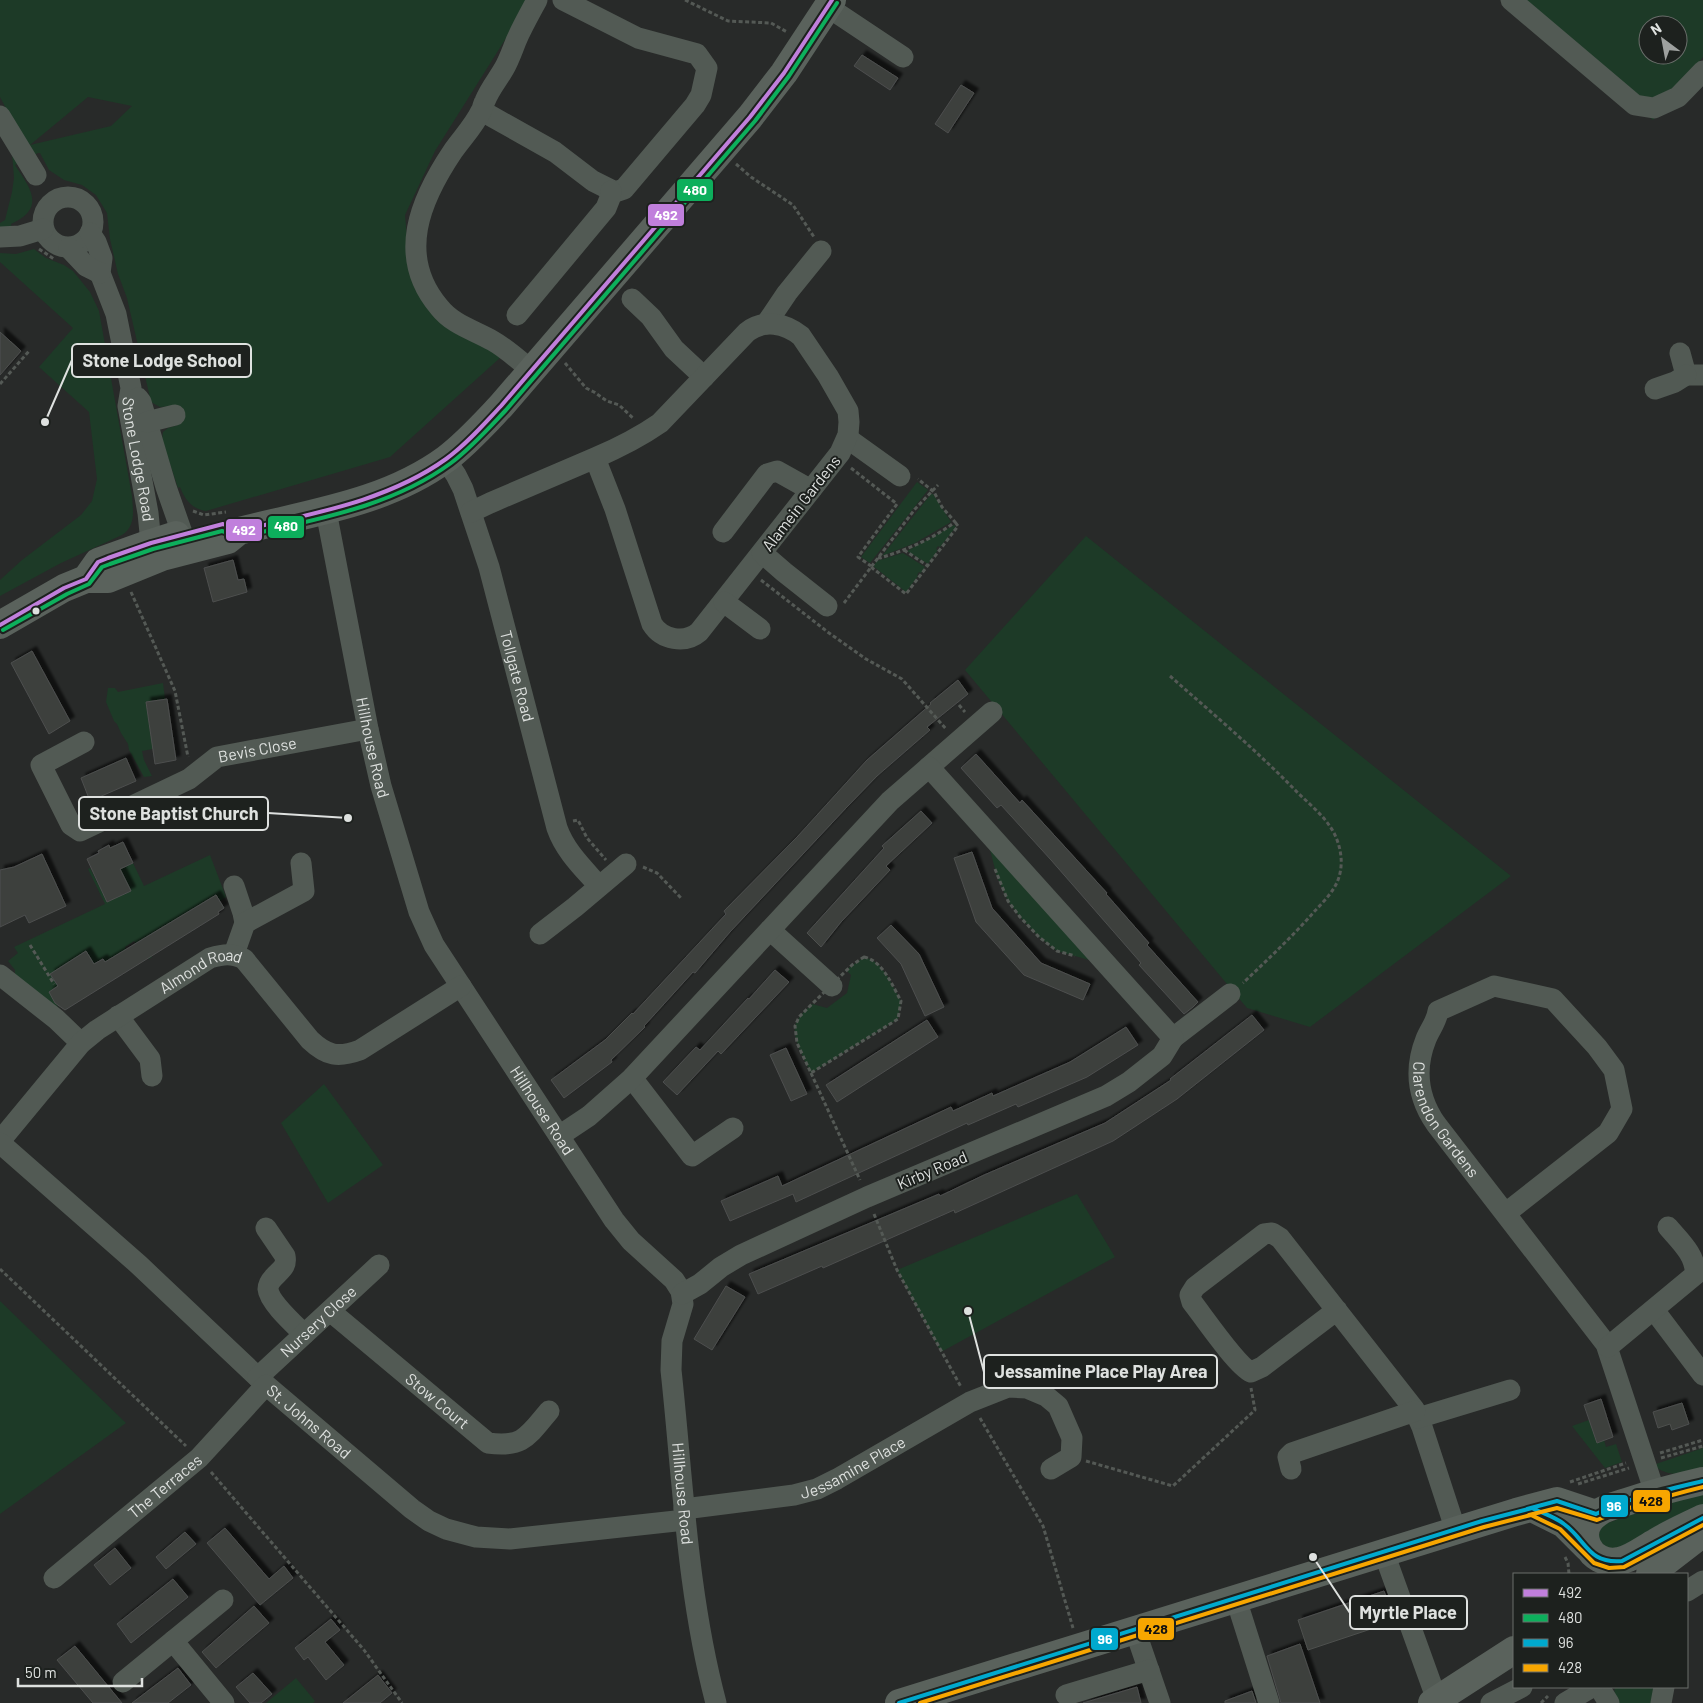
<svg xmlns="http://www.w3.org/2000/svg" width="1703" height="1703" viewBox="0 0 1703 1703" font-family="Barlow,sans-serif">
	<defs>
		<filter id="shadow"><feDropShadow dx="4.5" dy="-4.5" stdDeviation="1" flood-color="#0009"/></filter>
	</defs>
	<rect width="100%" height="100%" fill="#282a29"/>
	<path fill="#1d3a27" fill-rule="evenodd" d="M0,0H530L435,151L405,215L410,273L501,357L390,457L206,511C192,509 185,500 180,487L178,488L162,440L163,432L168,428L178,425L174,406L160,407L151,402L127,298L118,274L110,239L107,213L96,195L82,185L64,180L49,170L40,153H38L15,165C31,189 46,208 11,224L12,228L0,230V223L5,220L12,192L14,178L9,114L0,97ZM88,97L132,106L111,126L30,145Z
		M1504,0H1703V57L1653,120ZM1648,25H1678V55H1648Z
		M34,249L46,258L64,265L73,271L90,292L99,311L132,496C133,511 136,526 122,535L61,563L0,596V580L22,560L81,515L92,501L97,479L89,412L39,367L73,328L0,262V253L16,254Z
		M917,482L928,490L870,563L861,557Z
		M931,494H933L951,522L915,543L882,556Z
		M954,525L956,527L940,547L938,546L936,549L938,550L928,564L907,551Z
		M1086,536L1511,876L1310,1027L1247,1008L965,670Z
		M903,553L925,567L921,573L919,572L917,575L918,576L906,592L873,566L877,561Z
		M163,683L165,699L146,702L153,749L142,751L144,760L152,776L144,777L129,750L128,744L121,733L117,724L114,721L106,702L108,688H115L118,692Z
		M985,830L1107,965L1057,951L1039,937L1020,917L1008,901L997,877Z
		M210,855L226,897L220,901L216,895L143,942L152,957L149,959L140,943L137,945L134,941L125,947L127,951L105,962L102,959L96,963L99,967L65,988H56L49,992L61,1012L15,979V970L8,961L18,953L14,947L105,904L88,869L90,868L100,888L111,883L122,873L120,869L133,863L144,886Z
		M864,957C883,961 892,985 901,1001L898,1019L811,1073C805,1060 791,1039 796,1023C799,1016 806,1010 812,1004L827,1008L847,993L851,975L846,970Z
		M324,1084L383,1165L328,1203L281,1123Z
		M1077,1194L1115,1257L941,1352L897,1270Z
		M0,1301L126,1423L0,1514Z
		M1589,1420L1595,1435L1611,1429V1431L1596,1437L1604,1440L1606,1447L1616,1444L1622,1462L1605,1468L1572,1426Z
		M1703,1448V1469C1682,1473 1671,1479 1653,1465Z
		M1703,1492V1508L1612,1552L1597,1539L1602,1525L1616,1520L1618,1517Z
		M296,1678L315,1701L313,1703H266Z
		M1615,1687H1659L1656,1703H1617L1614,1695Z"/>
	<path fill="#3d3f3e" stroke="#4d4f4e" filter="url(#shadow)" d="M862,55L898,78L890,90L854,66Z
		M961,85L974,93L948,133L935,124Z
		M0,332L21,351L0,375Z
		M233,560L238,580L244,579L247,592L213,602L204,568Z
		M32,651L70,721L49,734L11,663Z
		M958,680L968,694L927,727L930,730L877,776L846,808L730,932L695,973L693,972L644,1026L645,1027L611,1060L612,1062L564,1098L551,1080L605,1040L632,1013L633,1014L726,914L724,911L798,836L867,760L931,704L930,703Z
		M167,699L176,760L155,764L146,702Z
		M976,754L1020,803L1022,800L1107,893L1106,894L1149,943L1147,945L1198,1002L1193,1007L1184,1014L1139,965L1141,963L1051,860L1001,805L997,808L961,768Z
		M126,758L136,781L90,801L81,778Z
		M921,811L932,823L886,866L890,870L841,922L821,947L807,933L884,848L882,846Z
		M123,842L133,863L120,869L131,891L107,902L87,859L99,853L98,851L109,845L110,848Z
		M972,852L992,908L1041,963L1090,984L1083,1000L1024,975L976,922L954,858Z
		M42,854L66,906L29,923L25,915L0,927V870L14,867Z
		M216,895L224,908L218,912L219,914L65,1010L55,1003L49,992L58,986L50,974L86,951L94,964L103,959L105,962Z
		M891,925L919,954L944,1007L925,1016L901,964L877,938Z
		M775,970L789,982L721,1054L718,1051L677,1095L663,1082L696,1047L700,1050L748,998L749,999Z
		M1252,1015L1264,1030L1177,1099L1113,1141L955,1213L954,1210L823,1268L822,1266L758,1294L749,1274L939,1194L940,1196L984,1175L1105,1123L1171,1080L1170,1079Z
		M927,1020L938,1037L837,1102L826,1085Z
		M1126,1027L1138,1045L1087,1077L1018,1107L1016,1104L968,1125L967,1123L796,1202L793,1194L730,1221L721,1201L778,1176L782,1186L951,1107L953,1111L992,1093L993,1096L1070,1062Z
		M786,1048L807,1094L791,1101L770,1055Z
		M726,1286L745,1297L712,1350L694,1339Z
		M1601,1399L1613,1437L1597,1443L1584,1405Z
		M1682,1403L1689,1424L1672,1430L1670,1424L1658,1428L1653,1412Z
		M225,1528L269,1579L284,1566L293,1578L260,1605L207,1543Z
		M185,1532L196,1544L166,1569L156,1557Z
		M115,1548L131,1568L110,1585L94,1565Z
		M173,1579L188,1597L131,1643L117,1624Z
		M1384,1591L1395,1621L1308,1650L1298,1620Z
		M254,1606L269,1623L216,1668L202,1652Z
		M331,1619L340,1630L325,1642L344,1665L326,1680L308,1657L304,1660L295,1648Z
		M1300,1644L1320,1703H1281L1267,1656Z
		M75,1646L122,1703H93L57,1660Z
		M178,1668L191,1685L168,1703H132Z
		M253,1673L272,1694L261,1703H250L236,1687Z
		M378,1675L392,1693L380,1703H343Z
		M1137,1687L1141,1703H1083Z
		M1252,1691L1256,1703H1225V1701Z"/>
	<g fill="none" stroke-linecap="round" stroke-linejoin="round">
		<path stroke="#545955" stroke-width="3" stroke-dasharray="4 2.5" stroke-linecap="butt" d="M685,0L728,21L771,23L787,32
			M736,164L751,177L793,205L814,237
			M39,249L54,259
			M565,363L586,388L594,392L607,401L619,405L634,419
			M0,384L30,350
			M851,468L897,504L858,557L871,566
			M193,511L204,515L226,512
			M904,550L928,566
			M878,557L880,558C906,550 933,539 955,522L942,507L934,492L918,479
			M871,567L906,594L958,526L955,522
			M761,580L829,633L866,659L902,679L946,729
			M131,592L175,691L188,757
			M844,603L915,509L938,485
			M1170,676C1212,713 1256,750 1296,791C1309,804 1325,816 1334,833C1341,847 1344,864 1338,880C1333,893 1322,903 1313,913C1291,938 1267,960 1243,983
			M959,705L965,712
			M573,821L578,820L587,838L606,860
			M643,867L657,873L681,898
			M995,869L1008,901L1020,917L1039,937L1057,951L1075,956
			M30,945L54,984
			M864,957C883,961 892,985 901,1001L898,1019L811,1073L797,1043L795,1026L799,1017L812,1004L852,965Z
			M811,1073L860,1180
			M874,1214L897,1270L961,1387
			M0,1269L186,1446
			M980,1418L1043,1526L1073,1628
			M1660,1453L1703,1440
			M1661,1458L1703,1446
			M1086,1461L1173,1486L1255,1410L1251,1388
			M211,1472L364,1650L402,1703
			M1570,1482L1626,1463
			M1578,1484L1629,1468
			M1565,1557L1568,1563L1569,1574
			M1541,1703L1548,1696"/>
		<g stroke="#525a54" stroke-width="21">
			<path d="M1511,0L1635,105L1654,108L1678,97L1703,71"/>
			<path d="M828,7L903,57"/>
			<path d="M482,111L555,152L593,181L615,192L624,189L695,105L701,95L707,68L697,54L638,38L563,0"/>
			<path d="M0,116L36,175"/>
			<circle cx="68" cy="222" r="25"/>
			<path id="s1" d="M90,233L96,242L102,258L100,273L116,314L131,388L128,406L148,513L151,543L160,555"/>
			<path d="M0,237L20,236L43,229"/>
			<path d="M69,248L86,266L100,273"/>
			<path d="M632,299L651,317L674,349L704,377"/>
			<path d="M517,315L606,208L610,198L611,191"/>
			<path d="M766,324L787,293L821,251"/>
			<path d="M1680,353L1686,375H1703"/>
			<path d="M532,371C519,360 507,349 493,341C474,330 453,325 439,307C396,256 420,200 453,151C462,138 474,126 481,111C483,108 483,104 485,101C490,88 500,77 506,65C510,57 513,49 516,41C522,27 530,13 537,0"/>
			<path d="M1655,389L1675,382L1686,375"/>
			<path d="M138,398L141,402L166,487L188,550"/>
			<path d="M147,422L175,415"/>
			<path d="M847,438L900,476"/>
			<path id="s2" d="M445,459L456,475L463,489L489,567L557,828C565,851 583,868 599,886"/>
			<path id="s3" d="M326,511L368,729L381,786L419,912L434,945L614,1220L631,1241L674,1280L681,1291L683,1304L672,1341L671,1370C683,1481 687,1594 716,1703"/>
			<path d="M471,512L490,503L595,458C618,448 640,437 660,423L747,332C764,319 785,323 801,336L828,376L848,411L849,422L848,435L840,453L699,632C685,644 662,640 652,624L615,509L595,458"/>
			<path d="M723,532L767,474L777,471L811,490"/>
			<path d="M762,553L784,572L827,606"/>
			<path d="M724,602L760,629"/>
			<path id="s4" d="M84,742L41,765L71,825L80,831L189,779L217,757L368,729"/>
			<path d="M929,767L992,712"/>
			<path d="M234,886L243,913L245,923"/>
			<path d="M770,930L832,986"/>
			<path d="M540,934L575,907L626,864"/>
			<path d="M234,954L245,923L304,891L301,863"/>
			<path d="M0,975L56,1019L81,1043"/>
			<path d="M118,1016L150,1059L152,1076"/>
			<path d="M1173,1038L1230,994"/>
			<path d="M632,1078L692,1156L733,1128"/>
			<path d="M559,1136L589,1116L632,1078L890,801L929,767L1173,1038L1162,1056L1129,1082L1106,1096L867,1197L741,1255L721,1267L700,1284L682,1294"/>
			<path id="s5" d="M0,1141L81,1043L97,1030L210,958C224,954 231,953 244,959L310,1040C327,1056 338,1058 360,1050L461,986"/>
			<path id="s6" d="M0,1143L139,1265L266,1385L412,1509L429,1521L446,1529L476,1537L510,1539L685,1520"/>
			<path id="s7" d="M1506,1213L1608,1133L1622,1109L1614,1070L1597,1047L1553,999L1494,986L1438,1011C1437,1021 1430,1029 1426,1039C1414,1069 1418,1098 1436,1124L1606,1344L1655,1493"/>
			<path d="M266,1228L285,1256C287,1266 282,1269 275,1276C272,1279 268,1283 268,1289C269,1302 295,1325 304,1334"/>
			<path d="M1337,1310L1262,1367L1251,1372C1237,1366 1203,1316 1192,1302L1190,1295L1195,1287L1264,1234L1272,1233L1280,1238L1414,1409L1422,1427L1456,1531"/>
			<path d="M1654,1310L1703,1375"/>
			<path id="s8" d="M330,1311L488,1443C523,1448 528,1436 549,1411"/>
			<path d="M1608,1347L1695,1275C1697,1256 1679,1240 1668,1227"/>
			<path id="s9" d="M258,1377L379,1265"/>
			<path d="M1418,1418L1510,1390"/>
			<path d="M1291,1469L1288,1457L1292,1453L1415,1411"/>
			<path id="s10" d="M684,1509L794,1495L817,1489L837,1479L970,1402L1008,1387L1027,1388L1046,1396L1058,1406L1072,1438L1071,1457L1051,1469"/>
			<path d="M1384,1553L1437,1700"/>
			<path id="s11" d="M54,1578L199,1458L266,1385"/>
			<path d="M1687,1591L1703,1581"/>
			<path d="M1236,1599L1269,1703"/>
			<path d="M1135,1630L1160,1703"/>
			<path d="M173,1641L224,1703"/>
			<path d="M123,1682L223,1600"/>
			<path d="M1599,1687L1609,1703"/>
			<path d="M1066,1695L1149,1670"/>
			<path d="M1491,1703L1522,1687"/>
			<path d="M1565,1703L1592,1687"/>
			<path d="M1661,1703L1664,1687"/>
		</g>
		<path stroke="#5a625c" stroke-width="28" d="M86,579L98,562L151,543L176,535
			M0,625L64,588L86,579H108L162,557L228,540L239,531C310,513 386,503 446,459C466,444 483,425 501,406L750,117L784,73L832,0
			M1703,1481C1677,1487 1651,1494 1626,1502C1617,1505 1606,1507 1598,1513C1572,1530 1589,1567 1619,1561C1631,1559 1645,1548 1656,1542C1671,1533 1687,1526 1703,1518
			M1532,1508L1564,1524L1588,1548
			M1650,1574L1703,1533
			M899,1703L1516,1512L1557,1501L1596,1514
			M1432,1703L1514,1650"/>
		<g stroke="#1d211e" stroke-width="8">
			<path id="bus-1" d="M0,625L64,588L86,579L98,562L108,558L151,543L223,524L239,531C310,514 386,502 446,459C467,444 484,424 501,406L750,117L784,73L832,0"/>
		</g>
		<g stroke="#1d211e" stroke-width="8">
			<path id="bus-2" d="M3,630L67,594L89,584L102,567L110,564L153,549L222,531L240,537C312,520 390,508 451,463C471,448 488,429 506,410L755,121L789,76L837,3"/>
		</g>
		<g stroke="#1d211e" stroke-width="8">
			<path id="bus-3" d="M1527,1509L1557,1501L1596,1514C1629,1497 1667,1490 1703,1481
				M899,1703L1482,1521L1532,1508C1542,1513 1555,1517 1564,1524C1587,1541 1588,1564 1622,1561L1703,1518"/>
		</g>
		<g stroke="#1d211e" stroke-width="8">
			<path id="bus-4" d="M1529,1515L1557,1508L1597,1520C1631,1506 1667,1496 1703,1487
				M920,1703L1484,1527L1531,1515L1560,1529L1594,1563L1609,1568L1624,1567L1703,1525"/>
		</g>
		<use href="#bus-1" stroke="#c07fdc" stroke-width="4"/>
		<use href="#bus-2" stroke="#0daf5c" stroke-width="4"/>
		<use href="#bus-3" stroke="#00a9ce" stroke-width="4"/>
		<use href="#bus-4" stroke="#f7a600" stroke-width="4"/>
	</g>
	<circle fill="#dee1df" stroke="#1d211e" stroke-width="2" cx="36" cy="611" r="4.5"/>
	<g text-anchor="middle" stroke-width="4" stroke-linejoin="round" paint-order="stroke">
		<g font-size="16" fill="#dee1df" stroke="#1d211e">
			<text dy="6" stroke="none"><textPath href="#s1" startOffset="235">Stone Lodge Road</textPath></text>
			<text transform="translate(801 503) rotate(-52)" y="6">Alamein Gardens</text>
			<text dy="6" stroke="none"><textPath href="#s2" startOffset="230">Tollgate Road</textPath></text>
			<text dy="6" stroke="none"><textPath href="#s3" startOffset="241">Hillhouse Road</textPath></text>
			<text dy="6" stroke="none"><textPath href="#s4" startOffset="324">Bevis Close</textPath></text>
			<text dy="6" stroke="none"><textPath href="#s5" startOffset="269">Almond Road</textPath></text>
			<text dy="6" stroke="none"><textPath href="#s3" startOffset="646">Hillhouse Road</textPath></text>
			<text dy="6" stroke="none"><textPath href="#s7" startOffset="532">Clarendon Gardens</textPath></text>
			<text transform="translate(932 1170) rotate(-23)" y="6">Kirby Road</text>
			<text dy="6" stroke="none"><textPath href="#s9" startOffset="82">Nursery Close</textPath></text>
			<text dy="6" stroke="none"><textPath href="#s8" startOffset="140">Stow Court</textPath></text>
			<text dy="6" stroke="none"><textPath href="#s6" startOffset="416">St. Johns Road</textPath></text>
			<text dy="6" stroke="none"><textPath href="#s10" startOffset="176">Jessamine Place</textPath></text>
			<text dy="6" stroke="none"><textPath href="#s11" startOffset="144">The Terraces</textPath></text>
			<text dy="6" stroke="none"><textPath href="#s3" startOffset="1080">Hillhouse Road</textPath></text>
		</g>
	</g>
	<path fill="none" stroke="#dee1df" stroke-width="2" d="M45 422L72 360M348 818L268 813M968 1311L984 1372M1313 1557L1350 1613"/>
	<g fill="#dee1df" stroke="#1d211e" stroke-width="2">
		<circle cx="45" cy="422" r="5"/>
		<circle cx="348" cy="818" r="5"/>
		<circle cx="968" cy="1311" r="5"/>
		<circle cx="1313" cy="1557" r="5"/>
	</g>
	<g fill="#1d211e" stroke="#dee1df" stroke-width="2">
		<rect x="72" y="344" width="179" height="33" rx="5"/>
		<rect x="79" y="797" width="189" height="33" rx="5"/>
		<rect x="984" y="1355" width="233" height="33" rx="5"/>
		<rect x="1350" y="1596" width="117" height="33" rx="5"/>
	</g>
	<g font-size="18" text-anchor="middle" font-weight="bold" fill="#dee1df">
		<text x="162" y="367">Stone Lodge School</text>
		<text x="174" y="820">Stone Baptist Church</text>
		<text x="1101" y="1378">Jessamine Place Play Area</text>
		<text x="1408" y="1619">Myrtle Place</text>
	</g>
	<g stroke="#1d211e" stroke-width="2">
		<rect x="676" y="178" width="38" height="24" rx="5" fill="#0daf5c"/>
		<rect x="647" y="203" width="38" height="24" rx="5" fill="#c07fdc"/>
		<rect x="267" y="515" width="38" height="24" rx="5" fill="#0daf5c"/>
		<rect x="225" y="518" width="38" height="24" rx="5" fill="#c07fdc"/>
		<rect x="1632" y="1489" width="39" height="24" rx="5" fill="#f7a600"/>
		<rect x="1600" y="1494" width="29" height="24" rx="5" fill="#00a9ce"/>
		<rect x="1137" y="1617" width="38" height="24" rx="5" fill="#f7a600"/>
		<rect x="1090" y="1627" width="29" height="24" rx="5" fill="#00a9ce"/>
	</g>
	<g font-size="14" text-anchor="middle" font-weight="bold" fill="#fff">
		<text x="695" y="195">480</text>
		<text x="666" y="220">492</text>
		<text x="286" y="531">480</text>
		<text x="244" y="535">492</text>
		<text x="1614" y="1511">96</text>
		<text x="1105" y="1644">96</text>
	</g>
	<g font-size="14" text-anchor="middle" font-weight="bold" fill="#111">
		<text x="1651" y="1506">428</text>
		<text x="1156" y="1634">428</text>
	</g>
	<rect x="1513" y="1573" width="175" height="115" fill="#1d211e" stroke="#6a6e6b"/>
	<rect x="1523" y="1589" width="25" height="8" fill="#c07fdc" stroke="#6a6e6b"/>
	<text x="1558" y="1598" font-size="15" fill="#dee1df">492</text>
	<rect x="1523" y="1614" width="25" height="8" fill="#0daf5c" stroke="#6a6e6b"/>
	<text x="1558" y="1623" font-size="15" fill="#dee1df">480</text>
	<rect x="1523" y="1639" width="25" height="8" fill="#00a9ce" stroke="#6a6e6b"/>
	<text x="1558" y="1648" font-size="15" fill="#dee1df">96</text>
	<rect x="1523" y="1664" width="25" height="8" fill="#f7a600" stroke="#6a6e6b"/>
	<text x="1558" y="1673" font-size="15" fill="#dee1df">428</text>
	<g transform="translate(1663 40) rotate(328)"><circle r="24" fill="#1d211e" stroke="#6a6e6b"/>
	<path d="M0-4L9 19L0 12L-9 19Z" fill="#9ea19f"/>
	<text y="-8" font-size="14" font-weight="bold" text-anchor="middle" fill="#dee1df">N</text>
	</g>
	<path d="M18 1678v8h124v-8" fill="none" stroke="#dee1df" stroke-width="2.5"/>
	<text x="25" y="1678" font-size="15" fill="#dee1df" stroke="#1d211e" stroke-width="4" paint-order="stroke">50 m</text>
</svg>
